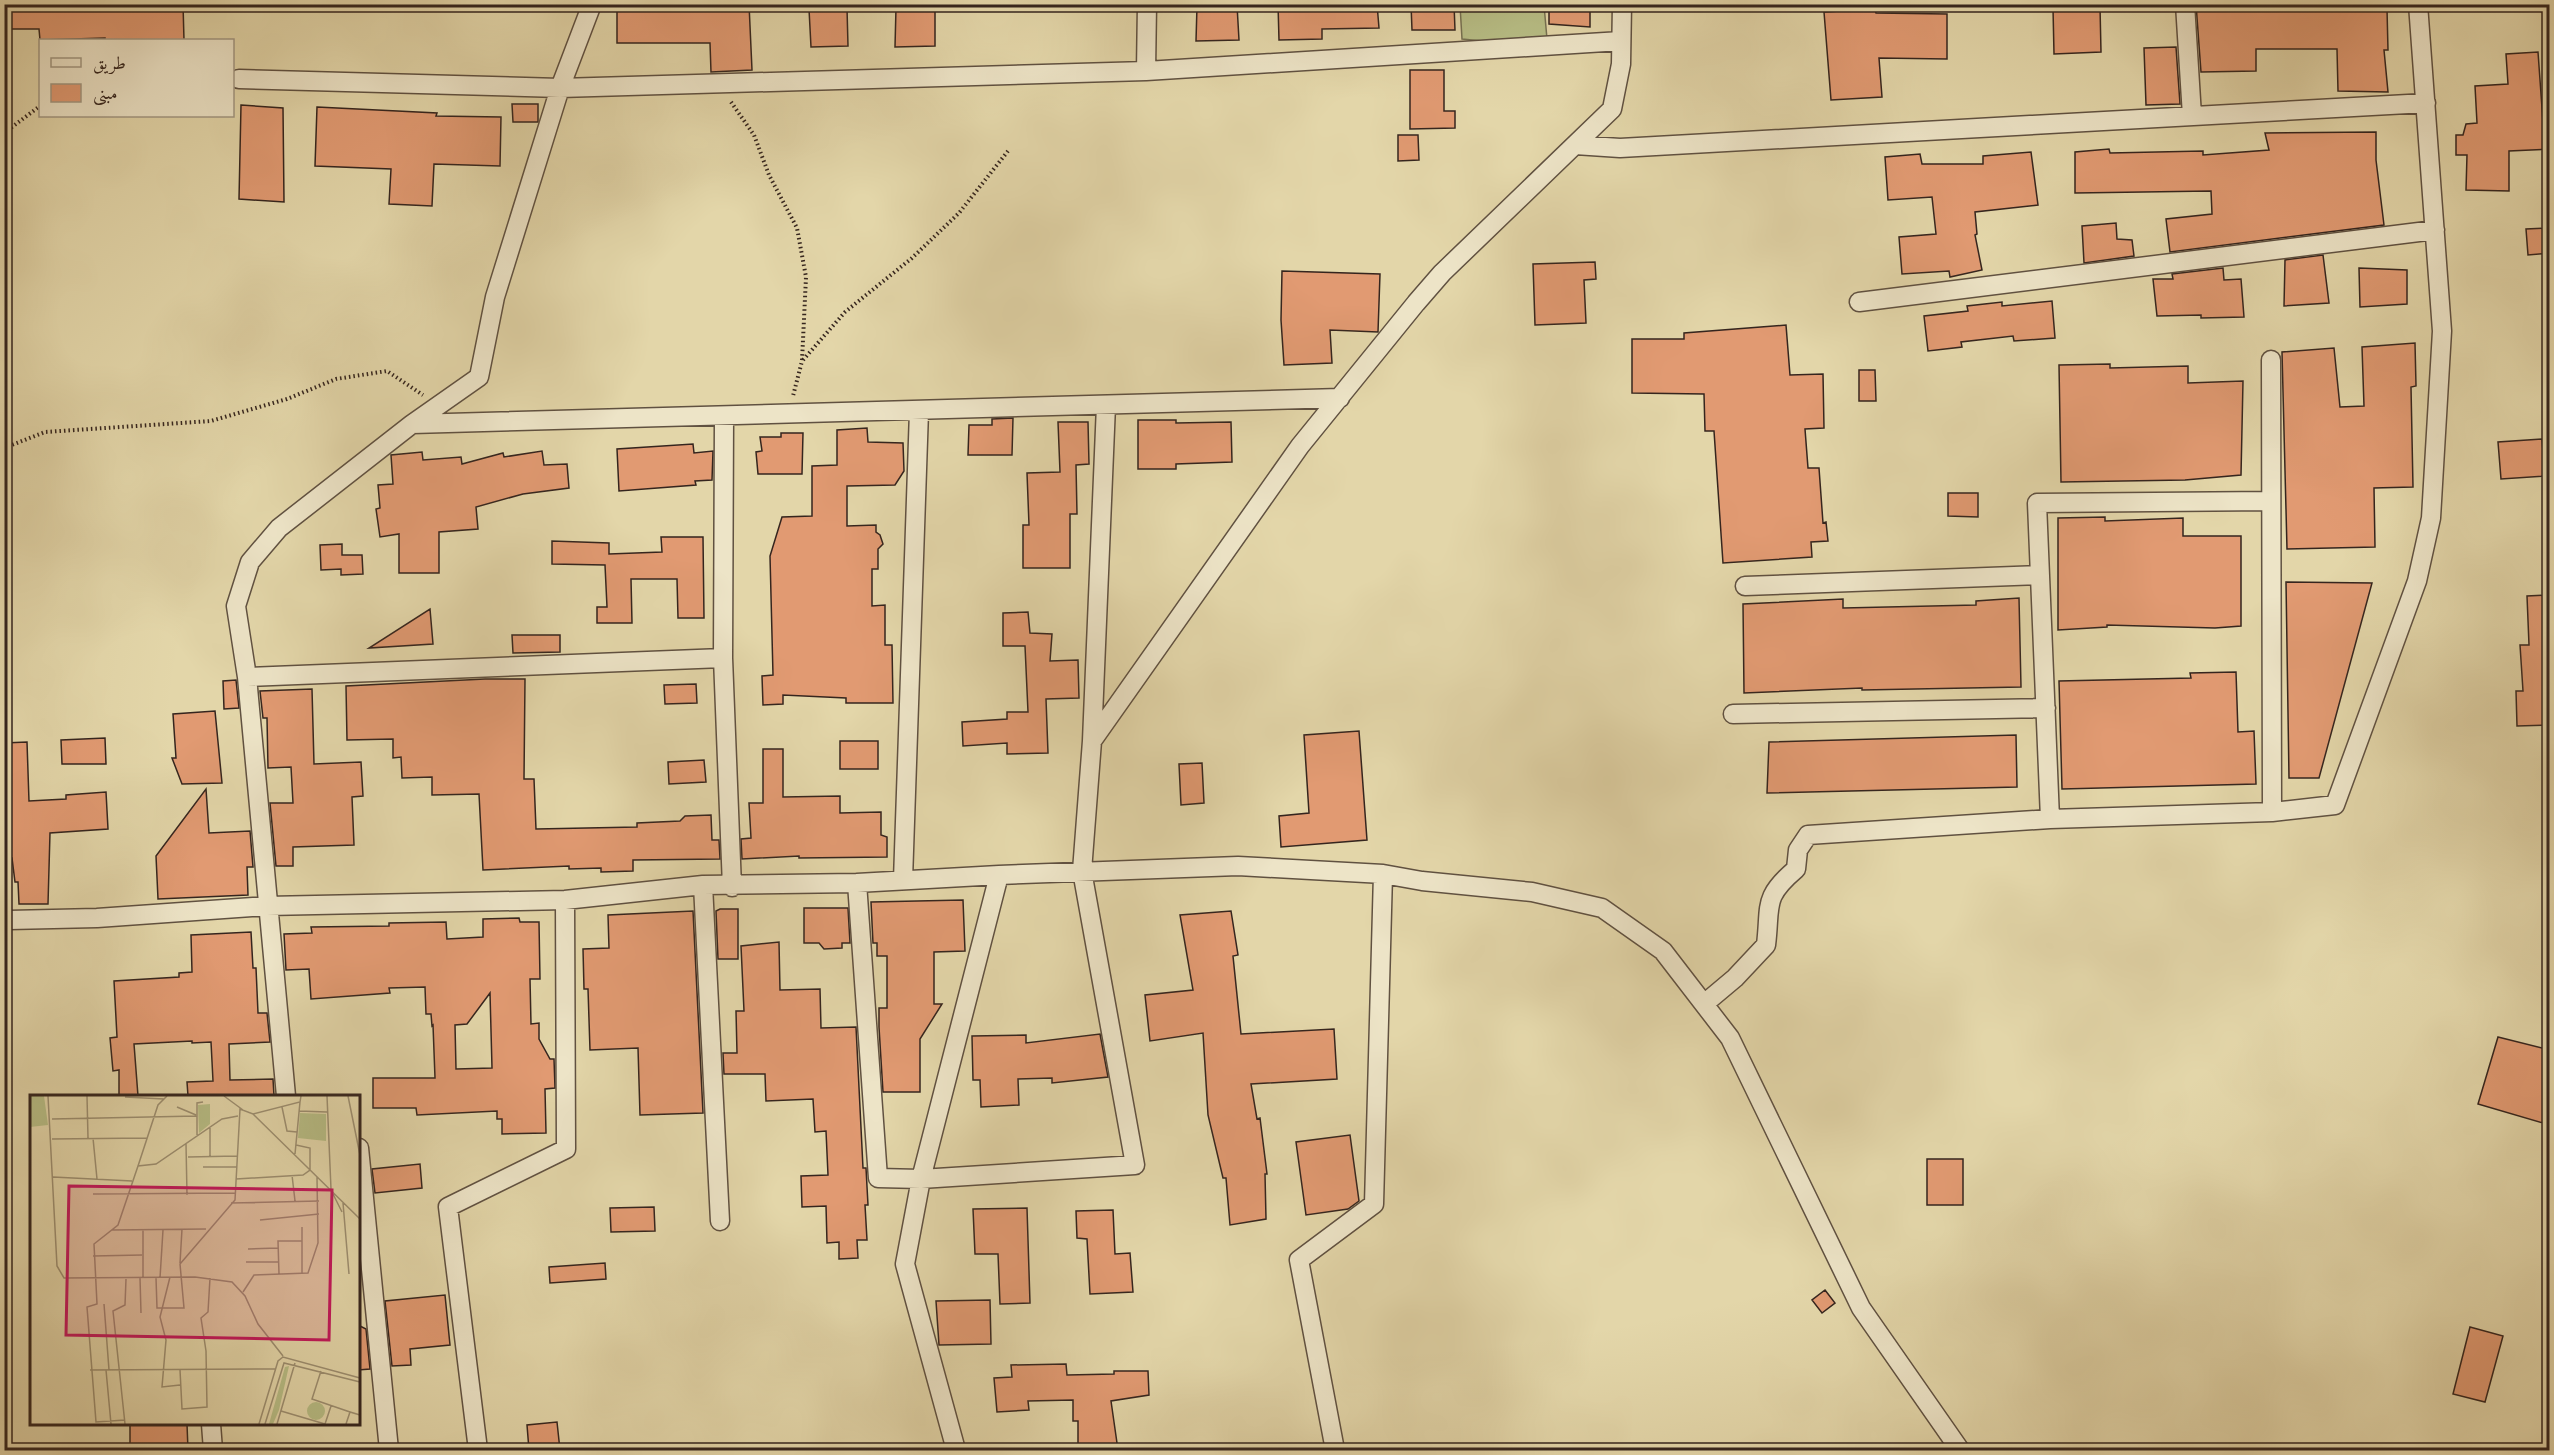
<svg xmlns="http://www.w3.org/2000/svg" width="2554" height="1455" viewBox="0 0 2554 1455" font-family="'Libre Caslon Text',Amiri,serif">
	<rect width="100%" height="100%" fill="#e3d6a9"/>
	<filter id="stains"><feTurbulence type="fractalNoise" baseFrequency=".00333" numOctaves="4"/><feColorMatrix values="0 0 0 0 .2 0 0 0 0 .09 0 0 0 0 .02 0 0 0 .5 -.17"/></filter>
	<radialGradient id="worn" r=".72"><stop offset=".6" stop-color="#630" stop-opacity="0"/><stop offset="1" stop-color="#630" stop-opacity=".3"/></radialGradient>
	<path fill="#b7bd85" stroke="#767152" stroke-width="1.5" d="M1460,5H1544L1547,39L1503,43L1462,39Z"/>
	<path fill="#e19a72" stroke="#35251e" stroke-width="1.5" fill-rule="evenodd" d="M66,4H183L184,40H105V38L40,40L39,29H4V11L37,10V7Z
		M617,4H749L752,70L711,72L710,43H617Z
		M1278,4H1377L1379,28L1322,29V39L1279,40Z
		M1411,4H1454L1455,30H1412Z
		M1549,4H1590V27L1549,24Z
		M2196,4H2254L2255,10L2387,9L2388,50H2384L2388,92L2338,91L2337,49H2256V71L2201,72Z
		M1237,5L1239,40L1196,41L1197,6Z
		M2100,7L2101,52L2054,54L2053,8Z
		M847,8L848,46L811,47L809,9Z
		M896,8H935V46L895,47Z
		M1875,9L1876,13L1947,14V59L1879,58L1882,97L1831,100L1824,12Z
		M2176,47L2180,104L2146,105L2144,48Z
		M2538,52L2543,122H2550V149L2509,151V191L2466,190L2467,155H2456V135H2463L2466,124L2477,123L2475,86L2508,84L2506,54Z
		M1410,70H1444V111H1455V128L1410,129Z
		M512,104H538V122H513Z
		M241,105L283,108L284,202L239,199Z
		M317,107L437,113L436,116L501,117L500,166L434,164L432,206L389,204L391,169L315,166Z
		M2376,132V160L2384,225L2170,252L2166,219L2212,214L2211,191L2075,193V152L2109,149L2110,153L2203,151V155L2269,150L2265,133Z
		M1398,135H1418L1419,160L1398,161Z
		M2031,152L2038,205L1975,212L1977,234L1975,235L1982,270L1950,277L1949,271L1902,274L1899,237L1936,234L1932,197L1888,200L1885,157L1920,154L1922,164H1983V156Z
		M2116,223L2117,239L2132,240L2134,256L2084,263L2082,226Z
		M2550,228V253L2528,255L2526,229Z
		M2323,255L2329,303L2284,306L2285,260Z
		M1595,262L1596,279L1584,280L1586,323L1535,325L1533,264Z
		M2223,268L2224,280L2241,279L2244,317L2201,318V315L2157,316L2153,279H2173L2172,274Z
		M2359,268L2407,270V304L2360,307Z
		M1282,271L1380,274L1378,332L1330,330L1332,363L1284,365L1281,320Z
		M2052,301L2055,338L2014,341L2013,336L1961,342L1962,347L1928,351L1924,316L1968,311L1967,306L2002,302V306Z
		M1786,325L1790,375L1823,374L1824,428L1805,429L1808,468H1819L1823,523L1826,522L1828,541L1811,542L1812,557L1723,563L1714,431H1705L1704,394L1632,393V339H1684V333Z
		M2415,343L2416,386L2411,387L2413,487L2374,488L2375,547L2287,549L2282,352L2334,348L2340,407L2364,406L2362,347Z
		M2110,364V368L2188,366V383L2243,381L2241,475L2185,480L2061,482L2059,365Z
		M1859,370H1875L1876,401H1859Z
		M1013,418L1012,455H968L969,425H992V419Z
		M1138,420H1176V423L1231,422L1232,462L1176,464V469H1138Z
		M1058,422H1088L1089,464L1076,465L1077,514H1070V568H1023V525H1029L1027,473L1060,472Z
		M867,428L868,442L903,443L904,471L895,485L847,486V526L876,525V532L880,535L883,544L878,549V569H872V606L885,605V645H892L893,703H846V698L783,695V704L763,705L762,676L773,675L770,556L782,517L812,516V466L837,465V430Z
		M781,433H803L802,474H758L756,452L762,451L760,437H781Z
		M2542,439L2545,476L2501,479L2498,442Z
		M693,444L694,453L713,451L712,480L695,481L696,485L619,491L617,449Z
		M542,451L544,465L567,464L569,488L523,494L476,507L478,529L439,532V573H399V534L380,537L376,509L380,508L378,485L393,484L391,455L422,452L423,460L461,457L462,464L503,453L504,457Z
		M1948,493H1978V517L1948,516Z
		M2105,517V521L2183,518V536H2241V626L2215,628L2107,625V627L2058,630V518Z
		M661,537H703L704,618H678L677,579H631L632,623H597V607H607L605,565L552,564V541L609,543V554L662,552Z
		M342,544V555H362L363,574L341,575V569L321,570L320,545Z
		M2286,582L2372,583L2319,778H2289Z
		M2550,595V725L2517,726L2516,691H2523L2520,645H2529L2527,596Z
		M2019,598L2021,687L1862,690V688L1744,693L1743,604L1843,599V608L1976,605V601Z
		M430,609L433,644L369,648Z
		M1028,612L1030,633L1052,634L1050,661L1078,660L1079,698L1046,699L1048,753L1007,754V743L963,746L962,722L1007,719V712H1028L1025,646H1003V613Z
		M512,635H560V652L513,653Z
		M2236,672L2238,732L2254,731L2256,784L2062,789L2059,681L2191,678L2190,673Z
		M485,679H525L524,779H534L536,829L637,827V823L680,821L685,816L711,815L712,840H719L720,859L633,860V871L601,872V868L569,869V866L483,870L479,794L432,795V777L402,778L401,757L393,758V739L347,740L346,686Z
		M236,680L239,708L224,709L223,681Z
		M696,684L697,703L665,704L664,685Z
		M312,689L314,764L361,762L363,796L352,797L354,845L293,847V866H276L270,803H293L291,767L268,768L267,718H263L260,691Z
		M215,711L222,783L182,784L172,758H176L173,714Z
		M1359,731L1367,840L1281,847L1279,816L1309,813L1304,735Z
		M2016,735L2017,787L1767,793L1769,742Z
		M105,738L106,764H62L61,740Z
		M840,741H878V769H840Z
		M27,742L29,801L66,799V795L106,792L108,829L50,833L48,904H19L18,882H15L12,858H4V743Z
		M763,749H783V797L840,796V813L881,812V835L887,837V857L799,858V856L742,859L741,839L751,838L749,803H763Z
		M704,760L706,782L669,784L668,762Z
		M1202,763L1204,803L1181,805L1179,764Z
		M206,789L209,833L250,831L253,867H247L248,895L158,899L156,856Z
		M963,900L965,951L934,952V1004H942L920,1039V1092H883L879,1027V1008H887V956H877V943H873L871,902Z
		M804,908H848L850,943H842V948L824,949L819,943H804Z
		M720,909H738V959H718L716,911Z
		M693,911L703,1113L640,1115L638,1048L590,1050L588,989H584L583,949L609,948L608,915Z
		M1231,911L1238,955L1233,956L1241,1034L1334,1029L1337,1079L1251,1084L1257,1119L1260,1118L1267,1174H1265L1266,1219L1230,1225L1226,1178H1223L1208,1115L1203,1033L1150,1041L1145,995L1193,990L1180,915Z
		M519,918L520,922H539L540,979H530L531,1024L539,1023V1039L550,1059H554L555,1088L545,1089L546,1133L502,1134V1119H497V1111L417,1115L416,1108H373V1078H435L433,1025L432,1026L431,1014H426L425,987L389,988L390,993L311,999L309,969L286,970L284,934L312,933L311,927L389,926V923L446,922L447,939L483,937V919ZM490,993L492,1068L456,1069L455,1025L467,1024Z
		M251,932L253,968H256L258,1013H267L270,1042L229,1044L230,1080L273,1079L274,1096H188L187,1082L213,1081L211,1042L192,1043V1041L134,1044L138,1096H119V1070L113,1071L110,1038L117,1037L114,981L179,977V973L192,972L191,935Z
		M779,942L780,990L820,989L821,1028L856,1027L863,1168H866L868,1205H865L867,1240H857L858,1258L839,1259V1242L827,1243L826,1206L802,1207L801,1176L828,1175L826,1131L815,1132L813,1099L766,1101L765,1074H724L723,1053H737L736,1011H744L741,946Z
		M1100,1034L1108,1077L1052,1083V1078L1018,1079L1019,1105L981,1107L980,1080H973L972,1036L1026,1035V1043Z
		M2498,1037L2550,1050V1125L2478,1104Z
		M1350,1135L1359,1201L1348,1209L1306,1215L1296,1142Z
		M1927,1159H1963V1205H1927Z
		M420,1164L422,1188L375,1193L372,1169Z
		M654,1207L655,1231L611,1232L610,1208Z
		M1027,1208L1030,1303L1000,1304L998,1254H975L973,1209Z
		M1113,1210L1115,1254L1130,1253L1133,1292L1090,1294L1087,1239L1077,1238L1076,1211Z
		M605,1263L606,1279L550,1283L549,1267Z
		M1825,1290L1835,1303L1822,1313L1812,1300Z
		M445,1295L450,1345L410,1349L411,1365L392,1366L385,1301Z
		M990,1300L991,1344L939,1345L936,1301Z
		M358,1325L366,1329L370,1369L358,1370Z
		M2470,1327L2503,1336L2485,1402L2453,1394Z
		M1066,1364L1067,1375L1114,1374V1371H1148L1149,1395L1111,1401L1118,1450H1078V1421H1073V1400L1028,1401L1029,1410L997,1412L994,1378L1012,1377L1011,1365Z
		M557,1422L560,1450H529L527,1425Z
		M130,1424H187L188,1450H130Z"/>
	<g fill="none" stroke-linecap="round" stroke-linejoin="round">
		<g stroke="#605141" stroke-width="21">
			<path id="street" d="M2185,4L2192,116
				M2547,4L2550,6
				M1146,71L1147,4
				M239,79L560,88L1146,71L1621,41
				M1575,145L1620,148L2426,103
				M1859,302L2435,230
				M2271,360L2272,812
				M724,417L723,658L732,887
				M412,424L1340,398
				M1745,586L2040,575
				M247,677L723,658
				M1733,714L2046,708
				M1092,741L1106,405
				M2050,819L2037,503L2271,501
				M903,880L919,411
				M857,883L878,1178L921,1179L1135,1165L1082,871L1092,741L1300,446L1416,303L1442,273L1612,109L1621,64L1622,4
				M703,885L720,1221
				M4,917L9,920L97,918L267,906L565,900L703,885L857,883L999,875L1238,866L1383,874L1422,881L1532,892L1602,908L1663,951L1730,1038L1861,1308L1960,1450
				M1704,1004L1735,978L1766,945C1771,905 1762,898 1796,869L1798,850L1808,835L2050,819L2272,812L2335,805L2417,581L2431,518L2442,331L2418,4
				M286,1096L247,677L236,606L250,562L279,528L412,424L479,377L495,297L560,88L592,4
				M359,1148L389,1450
				M211,1424L213,1450
				M478,1450L448,1207L566,1149L565,900
				M956,1450L905,1264L921,1179L999,875
				M1335,1450L1299,1260L1374,1204L1383,874"/>
		</g>
		<path stroke="#35251e" stroke-width="4" stroke-dasharray="1.5 3" stroke-linecap="butt" d="M731,102L754,135L769,175L797,228L806,277L802,361L793,396
			M4,133L40,106
			M803,360L845,312L912,258L959,213L1008,151
			M4,448L45,432L211,421L287,399L336,379L387,371L423,395"/>
		<use href="#street" stroke="#ede4c7" stroke-width="18"/>
	</g>
	<g transform="translate(30 1095)">
		<rect width="330" height="330" fill="#e3d6a9"/>
		<path d="M0,1H14L18,30L0,32ZM180,9V29L169,38L168,10ZM270,18L296,19V46L268,43ZM259,271L249,315L243,329H239L255,272ZM277 316a9 9 0 1 1 18 0a9 9 0 1 1-18 0Z" fill="#b7bd85"/>
		<path fill="none" stroke="#9d8f71" stroke-width="1.5" d="M18,1L27,171L34,183L165,182L202,187L215,201L228,229L253,261M57,1L58,43M194,1L213,15M297,1L301,94M318,1L330,60M95,2L134,4M147,12L166,20M252,12L257,36L267,37M269,16L297,17M223,19L330,124M22,24L167,21M180,33V62M167,40V8L173,7M63,43L67,84M22,44L117,43M156,49L157,100M265,59L270,7M158,62L207,61M108,71L128,10L137,1M173,72H207M262,80L265,106M23,82L102,86M206,84L273,80L280,75V53L266,50M63,99L205,98M303,99L312,117M201,108L289,106M313,108L319,179M230,125L289,119M82,135L176,134M113,135V183M218,154L248,153M63,161L112,160M216,167H248M150,168L152,134M272,178V132M249,179L248,146H272M140,182L130,222L136,245L132,292L150,290M110,183L111,218M126,183L127,213H154L150,169L205,105L210,14L223,19L270,7L271,1M130,183L133,135M213,197L224,180L278,178L288,148L287,82M74,209L79,275M60,275L246,274M76,275L81,329M150,275L152,314L177,312L176,256L171,223L178,217L180,183M291,276L282,304L320,317M251,316L295,329M95,325L66,327L57,212L67,209L64,149L88,130L108,71L126,69L192,24L208,21M95,329L83,216L95,210L96,184M229,329L248,266L253,262L330,283M235,329L254,268L330,287M247,329L265,268M295,329L301,311M316,329L320,317L330,320"/>
		<path fill="#c2185b" fill-opacity="0.15" stroke="#c2185b" stroke-width="3" d="M39,91L302,95L299,245L36,240Z"/>
		<rect width="330" height="330" fill="none" stroke="#35251e" stroke-width="3"/>
	</g>
	<rect width="2554" height="1455" fill="none" stroke="#e3d6a9" stroke-width="24"/>
	<rect x="6" y="6" width="2542" height="1443" fill="none" stroke="#35251e" stroke-width="3"/>
	<rect x="12" y="12" width="2530" height="1431" fill="none" stroke="#35251e" stroke-width="1.5"/>
	<rect x="39" y="39" width="195" height="78" fill="#ede4c7" stroke="#a39883" stroke-width="1.5"/>
	<rect x="51" y="58" width="30" height="9" fill="#ede4c7" stroke="#a39883" stroke-width="1.5"/>
	<text x="93" y="69" font-size="18" fill="#35251e">طريق</text>
	<rect x="51" y="84" width="30" height="18" fill="#e19a72" stroke="#a39883" stroke-width="1.5"/>
	<text x="93" y="99" font-size="18" fill="#35251e">مبنى</text>
	<rect width="100%" height="100%" filter="url(#stains)"/>
	<rect width="100%" height="100%" fill="url(#worn)"/>
</svg>
